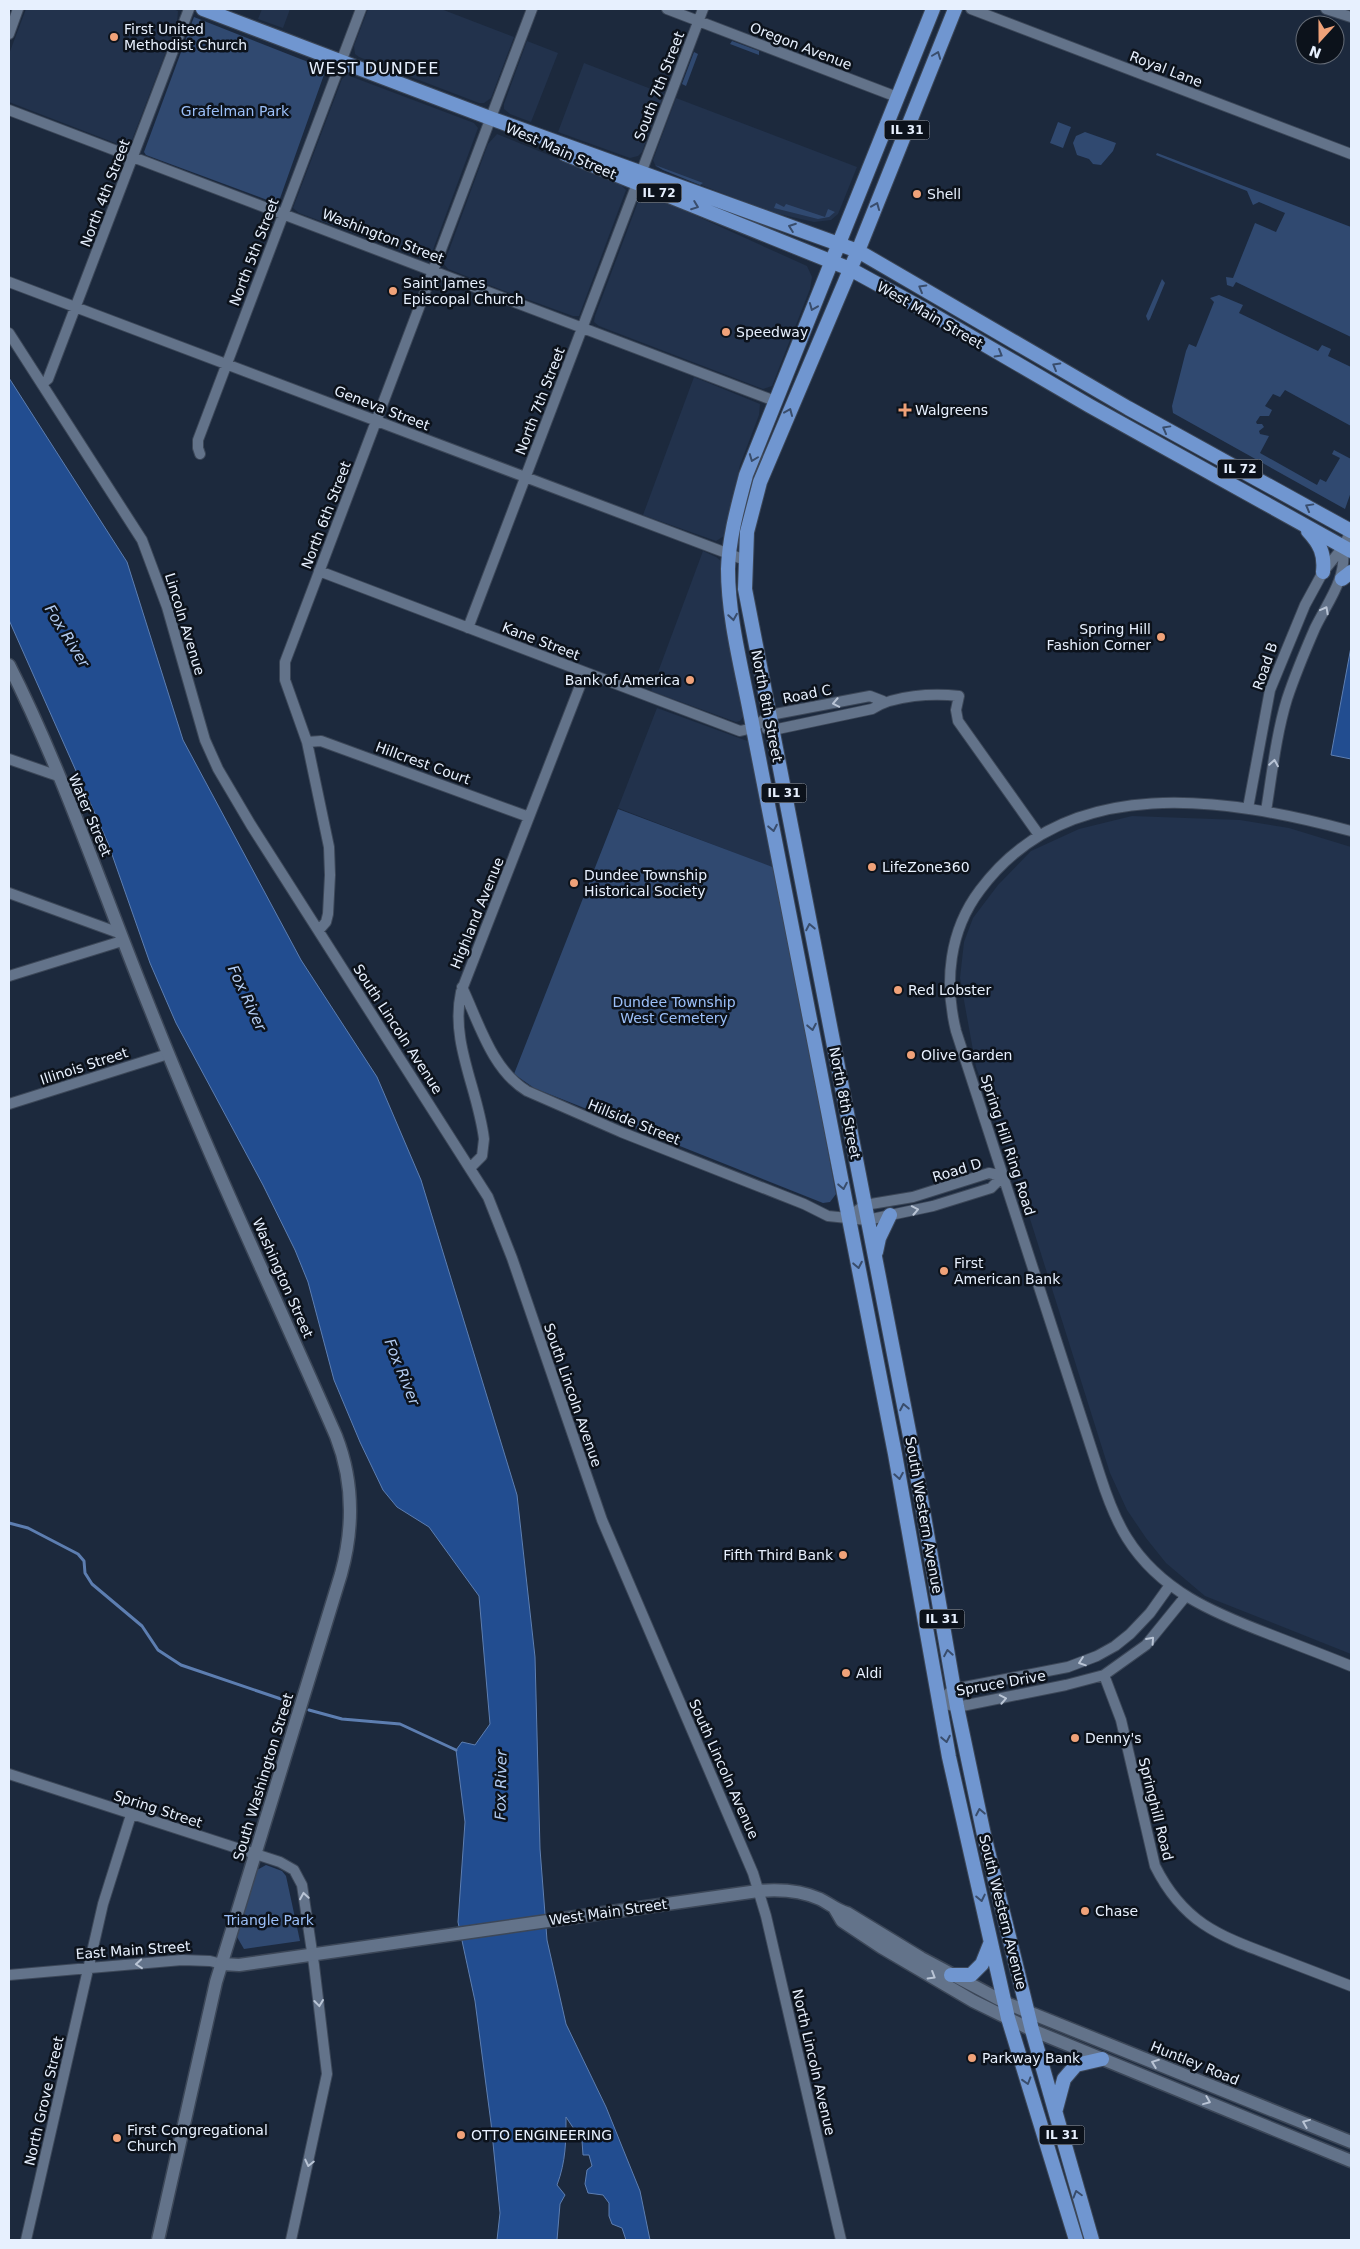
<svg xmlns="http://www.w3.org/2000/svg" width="1360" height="2249" viewBox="0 0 1360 2249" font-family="'DejaVu Sans',sans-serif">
	<rect width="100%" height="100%" fill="#1c293d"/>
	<path fill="#22324c" d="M26,9H173L178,11L177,23L130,145L123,146L9,102V54Z
		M262,9H290L283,28L258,19Z
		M368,9H441L514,37L491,98L484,103H479L359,57L355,54L354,46Z
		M527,41L558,53L531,122L510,114L504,109V104Z
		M584,63L664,94L642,152L638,156L630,158L558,132Z
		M347,75L474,123L478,128L431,255L427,260L299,213L293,208L342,79Z
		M676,98L857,167L838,214L831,220L814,222L770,212L656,167L653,160Z
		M497,134L620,184L626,190L579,316H573L502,290L448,269L444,264L488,144Z
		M645,195H650L807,266L812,277L810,289L772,386L763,389L599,326L594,322L595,316L638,202Z
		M694,377L760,404L759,415L740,465L724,536L716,541L643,515Z
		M703,551L716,557L721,561L722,567L744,709V716L740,721L736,722L651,691Z
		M657,708L750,742L774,868L618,808Z
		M1132,816L1240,820L1289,828L1351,847V1654L1205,1596L1166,1563L1146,1538L1127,1510L1110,1473L1014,1168L976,1067L960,978L964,942L973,918L998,885L1031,851L1079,829Z"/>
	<path fill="#304970" d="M194,17L326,69L278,204L146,155L144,152Z
		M732,41L759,51V55L730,44Z
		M694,52L698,54L686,86L682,84Z
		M1058,122L1071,127L1063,148L1050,143Z
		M1085,132L1116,143L1113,151L1101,165L1093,164L1089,159L1077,155L1073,143L1076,136Z
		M1157,153L1351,227V337L1236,282L1233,287L1227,285L1226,277L1233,278L1255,223L1276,232L1285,213L1259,202L1253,205L1247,191L1156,155Z
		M655,165L703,183L700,185L663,170Z
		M776,203L784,207L786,204L825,217L828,209L835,212L829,217L818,219L774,208Z
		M1162,279L1165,283L1150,319L1148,321L1146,316Z
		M1219,295L1243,305L1239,313L1318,351L1322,345L1331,349L1328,356L1351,367V426L1285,390L1280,397L1273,394L1265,406L1272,410L1269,416H1260L1256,422L1257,424H1262L1264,427L1259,431L1260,434L1269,436L1260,453L1317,485L1320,479L1326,482L1340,458L1332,454L1334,450L1351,459V492L1345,509L1173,413L1172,406L1186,351L1189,344L1196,347L1214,302L1210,298Z
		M618,809L775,868L836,1194L830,1202L823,1203L534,1088L514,1074Z
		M266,1865L282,1871L286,1876L300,1941L244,1949L237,1937L257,1870Z"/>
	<path fill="#224d90" stroke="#5d7eb1" d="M9,378L127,562L183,740L301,960L377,1077L421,1180L517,1495L535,1657L540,1849L547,1940L566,2024L606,2107L640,2191L650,2240H626L622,2228L612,2224L609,2216V2203L603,2195L588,2193L585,2184L587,2170L592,2166L589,2155H583L582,2141L566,2117C566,2141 566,2161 557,2185L565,2195L560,2204L557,2240H497L500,2213L491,2123L475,2001L458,1922L465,1822L456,1750L462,1742L475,1745L490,1724L479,1596L429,1527L397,1507L383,1490L360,1442L334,1380L308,1282L295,1250L263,1185L176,1023L150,963L108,843L9,620Z
		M1351,647V759L1331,755Z"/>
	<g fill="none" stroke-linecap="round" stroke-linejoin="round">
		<path stroke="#5d7eb1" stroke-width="3" d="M9,1523L28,1528L78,1554L84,1561L85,1573L92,1584L142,1626L158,1650L181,1665L287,1701
			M309,1710L342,1719L400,1724L456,1750"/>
		<g stroke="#3c4758" stroke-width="12">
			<path id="minor" d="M667,9L897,97
				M971,9L1351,154
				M1326,9L1351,17
				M9,34L18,9
				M9,110L775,401
				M641,173L703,9
				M9,282L745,560
				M9,333L142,540L167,607L205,740L218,769L251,825L488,1197L512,1258L602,1520L753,1873L766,1916L841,2240
				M42,384L48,379L189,9
				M200,454L198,448V440L361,9
				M319,571L740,731L753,728L770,715L870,696L883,701
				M468,628L637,184
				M767,729L773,730L872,709C894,695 933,693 959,696L956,710L958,721L1039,835
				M307,742L321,741L529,817
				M9,759L58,776
				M1248,808L1270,690L1305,605L1323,572L1343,547L1351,531
				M1266,811C1272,774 1276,735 1287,699C1295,675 1305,651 1315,628C1328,601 1347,579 1343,547
				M1351,831C1227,798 1068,771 980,890C949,931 944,982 956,1031L1100,1475C1107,1497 1115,1519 1127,1538C1160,1591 1214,1613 1269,1634C1297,1645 1324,1655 1351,1666
				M9,893L119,933
				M319,930L326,922L328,914L330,875L329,847L307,742L285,680V662L532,9
				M9,976L122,941
				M462,987C479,1023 492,1070 527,1091L621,1132L804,1204L828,1216L867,1220L933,1206L991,1188L1003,1176
				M9,1104L168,1054
				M471,1167L482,1156L484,1139C478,1089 450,1042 461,992L585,673
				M848,1217L865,1205L913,1197L989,1173L1003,1176
				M1104,1675L1121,1720L1155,1866C1183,1922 1217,1935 1273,1956C1299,1966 1325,1976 1351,1986
				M938,1702L957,1707L1066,1685L1104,1675L1146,1645L1185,1597
				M938,1702L954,1689L1068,1667L1097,1656L1115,1646L1130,1634L1150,1613L1170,1585
				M9,1774L280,1862L294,1870L302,1885L314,1965L327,2074L291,2240
				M9,1975L182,1960L210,1961L222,1964
				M26,2240L103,1904L131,1815"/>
		</g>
		<g stroke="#3c4758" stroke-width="15">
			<path id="tertiary" d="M9,665C65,776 104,896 151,1011C208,1155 274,1294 336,1436C354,1482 354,1527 341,1574L216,1982L158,2240
				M835,1909L842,1921L881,1947L973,2001L1032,2030L1351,2161
				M222,1964L239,1965L758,1891C780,1889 800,1890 820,1899C830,1904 836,1910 847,1913L921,1958L1006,2003L1351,2142"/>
		</g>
		<g stroke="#3c4758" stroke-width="16">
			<path id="primary" d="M203,9L490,118L858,251L1128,408L1351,531
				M933,9L746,475C738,506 729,537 728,569C728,621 744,677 753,728L895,1454L949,1757L1008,2018L1076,2240
				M955,9L858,251L760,482L747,532L745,589L913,1452L957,1707L984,1835L1032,2030L1092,2240
				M565,154L850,269L925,310L1090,406L1351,551
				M1308,531C1320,544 1325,554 1323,572
				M1342,579L1351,572
				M876,1252L879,1238L890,1215
				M951,1975H971L982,1964L990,1944
				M1056,2109L1064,2079L1076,2065L1102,2059"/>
		</g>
		<use href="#minor" stroke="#63738a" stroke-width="10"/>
		<use href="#tertiary" stroke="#63738a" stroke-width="12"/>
		<use href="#primary" stroke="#7096d0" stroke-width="14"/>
	</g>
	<defs><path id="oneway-chevron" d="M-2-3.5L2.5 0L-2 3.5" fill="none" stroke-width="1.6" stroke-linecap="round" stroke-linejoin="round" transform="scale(1.25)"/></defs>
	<g stroke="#394d6c">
		<use href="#oneway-chevron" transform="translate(937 55) rotate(-69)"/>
		<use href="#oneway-chevron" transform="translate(695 206) rotate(21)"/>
		<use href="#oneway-chevron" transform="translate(876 206) rotate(-68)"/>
		<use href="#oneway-chevron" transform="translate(792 227) rotate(-160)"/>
		<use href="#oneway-chevron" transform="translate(922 288) rotate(-150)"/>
		<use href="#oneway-chevron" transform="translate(813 307) rotate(112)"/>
		<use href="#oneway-chevron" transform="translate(999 354) rotate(30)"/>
		<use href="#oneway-chevron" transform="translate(1056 366) rotate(-150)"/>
		<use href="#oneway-chevron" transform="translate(789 412) rotate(-67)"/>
		<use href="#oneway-chevron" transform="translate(1166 429) rotate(-151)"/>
		<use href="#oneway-chevron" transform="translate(753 458) rotate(111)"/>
		<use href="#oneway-chevron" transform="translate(1309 507) rotate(-151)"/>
		<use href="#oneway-chevron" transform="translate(733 617) rotate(81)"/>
		<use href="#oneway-chevron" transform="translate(773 828) rotate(79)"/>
		<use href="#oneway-chevron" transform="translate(810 927) rotate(-101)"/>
		<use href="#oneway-chevron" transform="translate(812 1027) rotate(79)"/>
		<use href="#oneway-chevron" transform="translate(843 1186) rotate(79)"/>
		<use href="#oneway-chevron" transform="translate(858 1265) rotate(79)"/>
		<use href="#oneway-chevron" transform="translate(904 1407) rotate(-101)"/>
		<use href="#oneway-chevron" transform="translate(899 1476) rotate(80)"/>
		<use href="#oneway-chevron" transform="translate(948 1653) rotate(-100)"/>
		<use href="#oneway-chevron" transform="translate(946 1739) rotate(79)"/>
		<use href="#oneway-chevron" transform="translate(980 1812) rotate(-101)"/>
		<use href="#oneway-chevron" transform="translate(981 1898) rotate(78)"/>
		<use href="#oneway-chevron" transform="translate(1027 2081) rotate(73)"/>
		<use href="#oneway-chevron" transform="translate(1077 2194) rotate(-106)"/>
	</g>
	<g stroke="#b9c4d5">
		<use href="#oneway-chevron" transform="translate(1325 610) rotate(-62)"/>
		<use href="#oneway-chevron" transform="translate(836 703) rotate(169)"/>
		<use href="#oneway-chevron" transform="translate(1274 763) rotate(-81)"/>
		<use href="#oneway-chevron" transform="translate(915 1210) rotate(-11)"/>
		<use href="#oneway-chevron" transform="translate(1151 1640) rotate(-48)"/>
		<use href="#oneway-chevron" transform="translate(1082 1662) rotate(161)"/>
		<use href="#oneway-chevron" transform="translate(1003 1699) rotate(-11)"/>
		<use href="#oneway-chevron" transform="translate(304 1896) rotate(-99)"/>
		<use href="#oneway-chevron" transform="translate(139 1964) rotate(175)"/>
		<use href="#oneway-chevron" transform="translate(932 1976) rotate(31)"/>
		<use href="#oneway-chevron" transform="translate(319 2003) rotate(83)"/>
		<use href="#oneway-chevron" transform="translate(1155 2063) rotate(-159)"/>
		<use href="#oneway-chevron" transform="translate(1207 2101) rotate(22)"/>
		<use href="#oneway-chevron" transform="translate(1306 2123) rotate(-158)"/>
		<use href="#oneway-chevron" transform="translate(309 2163) rotate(103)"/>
	</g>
	<g fill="#f0a279" stroke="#0c121b" stroke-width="2">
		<circle cx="114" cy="37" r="5"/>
		<circle cx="917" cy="194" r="5"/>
		<circle cx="393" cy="291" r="5"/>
		<circle cx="726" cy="332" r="5"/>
		<path d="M902.5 402.5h5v5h5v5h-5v5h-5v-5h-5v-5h5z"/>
		<circle cx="1161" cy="637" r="5"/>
		<circle cx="690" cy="680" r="5"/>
		<circle cx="872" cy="867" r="5"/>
		<circle cx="574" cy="883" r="5"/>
		<circle cx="898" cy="990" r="5"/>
		<circle cx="911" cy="1055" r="5"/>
		<circle cx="944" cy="1271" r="5"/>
		<circle cx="843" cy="1555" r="5"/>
		<circle cx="846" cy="1673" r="5"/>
		<circle cx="1075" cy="1738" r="5"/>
		<circle cx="1085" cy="1911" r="5"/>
		<circle cx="972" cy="2058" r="5"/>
		<circle cx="461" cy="2135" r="5"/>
		<circle cx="117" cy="2138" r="5"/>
	</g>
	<g text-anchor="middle" stroke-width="5" stroke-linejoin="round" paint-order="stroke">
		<g fill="#0c121b" stroke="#a5adba" stroke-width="1">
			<rect x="884.5" y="120.5" width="45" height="19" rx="4"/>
			<rect x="636.5" y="183.5" width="45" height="19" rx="4"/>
			<rect x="1217.5" y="459.5" width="45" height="19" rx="4"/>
			<rect x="761.5" y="783.5" width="45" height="19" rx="4"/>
			<rect x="919.5" y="1609.5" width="45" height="19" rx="4"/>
			<rect x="1039.5" y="2125.5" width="45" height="19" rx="4"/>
		</g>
		<g font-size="12" font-weight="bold" fill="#e7f0fe">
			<text x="907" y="134">IL 31</text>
			<text x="659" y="197">IL 72</text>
			<text x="1240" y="473">IL 72</text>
			<text x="784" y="797">IL 31</text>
			<text x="942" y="1623">IL 31</text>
			<text x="1062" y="2139">IL 31</text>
		</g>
		<g font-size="14" fill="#e7f0fe" stroke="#0c121b" text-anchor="start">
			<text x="124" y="34">First United<tspan x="124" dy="16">Methodist Church</tspan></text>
			<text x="927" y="199">Shell</text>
			<text x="403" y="288">Saint James<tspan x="403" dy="16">Episcopal Church</tspan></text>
			<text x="736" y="337">Speedway</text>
			<text x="915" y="415">Walgreens</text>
			<text x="1151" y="634" text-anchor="end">Spring Hill<tspan x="1151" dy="16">Fashion Corner</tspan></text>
			<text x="680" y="685" text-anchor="end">Bank of America</text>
			<text x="882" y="872">LifeZone360</text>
			<text x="584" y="880">Dundee Township<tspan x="584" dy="16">Historical Society</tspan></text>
			<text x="908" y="995">Red Lobster</text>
			<text x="921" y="1060">Olive Garden</text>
			<text x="954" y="1268">First<tspan x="954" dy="16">American Bank</tspan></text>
			<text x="833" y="1560" text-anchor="end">Fifth Third Bank</text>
			<text x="856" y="1678">Aldi</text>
			<text x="1085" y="1743">Denny's</text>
			<text x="1095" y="1916">Chase</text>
			<text x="982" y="2063">Parkway Bank</text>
			<text x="127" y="2135">First Congregational<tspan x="127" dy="16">Church</tspan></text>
			<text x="471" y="2140">OTTO ENGINEERING</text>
		</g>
		<g font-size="14" fill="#e7f0fe" stroke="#0c121b">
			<text transform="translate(801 46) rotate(21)" y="5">Oregon Avenue</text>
			<text transform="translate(1166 69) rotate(21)" y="5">Royal Lane</text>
			<text transform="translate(659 86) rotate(-69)" y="5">South 7th Street</text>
			<text transform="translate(561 151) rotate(24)" y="5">West Main Street</text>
			<text transform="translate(105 193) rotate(-69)" y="5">North 4th Street</text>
			<text transform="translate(383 236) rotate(21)" y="5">Washington Street</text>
			<text transform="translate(254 252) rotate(-69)" y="5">North 5th Street</text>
			<text transform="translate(930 315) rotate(30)" y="5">West Main Street</text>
			<text transform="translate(540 401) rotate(-69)" y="5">North 7th Street</text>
			<text transform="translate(382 408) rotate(21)" y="5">Geneva Street</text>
			<text transform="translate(326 515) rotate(-69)" y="5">North 6th Street</text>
			<text transform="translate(185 624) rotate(73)" y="5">Lincoln Avenue</text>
			<text transform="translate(541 641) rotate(21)" y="5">Kane Street</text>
			<text transform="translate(1265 666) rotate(-71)" y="5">Road B</text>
			<text transform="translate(807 694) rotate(-11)" y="5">Road C</text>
			<text transform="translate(767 706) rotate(79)" y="5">North 8th Street</text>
			<text transform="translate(423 763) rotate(20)" y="5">Hillcrest Court</text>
			<text transform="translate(90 815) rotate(67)" y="5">Water Street</text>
			<text transform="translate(477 913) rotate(-68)" y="5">Highland Avenue</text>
			<text transform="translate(398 1029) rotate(57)" y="5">South Lincoln Avenue</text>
			<text transform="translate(84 1066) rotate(-18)" y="5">Illinois Street</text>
			<text transform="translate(845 1103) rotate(79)" y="5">North 8th Street</text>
			<text transform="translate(634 1122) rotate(22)" y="5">Hillside Street</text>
			<text transform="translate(1008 1145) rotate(72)" y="5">Spring Hill Ring Road</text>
			<text transform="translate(957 1170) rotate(-17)" y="5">Road D</text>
			<text transform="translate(283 1278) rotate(66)" y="5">Washington Street</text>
			<text transform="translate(573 1395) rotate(71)" y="5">South Lincoln Avenue</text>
			<text transform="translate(924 1515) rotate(80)" y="5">South Western Avenue</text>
			<text transform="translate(1001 1683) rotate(-10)" y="5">Spruce Drive</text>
			<text transform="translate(724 1769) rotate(66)" y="5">South Lincoln Avenue</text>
			<text transform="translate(263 1777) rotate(-73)" y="5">South Washington Street</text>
			<text transform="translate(158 1809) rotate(18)" y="5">Spring Street</text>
			<text transform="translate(1156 1809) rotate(76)" y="5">Springhill Road</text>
			<text transform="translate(608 1912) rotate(-8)" y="5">West Main Street</text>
			<text transform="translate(1003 1912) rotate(76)" y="5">South Western Avenue</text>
			<text transform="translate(133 1950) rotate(-4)" y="5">East Main Street</text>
			<text transform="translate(814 2062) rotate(77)" y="5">North Lincoln Avenue</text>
			<text transform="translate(1195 2063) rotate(22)" y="5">Huntley Road</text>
			<text transform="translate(44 2101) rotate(-77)" y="5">North Grove Street</text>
		</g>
		<g font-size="14" fill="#9cc0f9" stroke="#0c121b">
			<text x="235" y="116">Grafelman Park</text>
			<text x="674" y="1007">Dundee Township<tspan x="674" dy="16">West Cemetery</tspan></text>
			<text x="269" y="1925">Triangle Park</text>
		</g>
		<g font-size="15" font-style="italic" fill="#b4cdf3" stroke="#0c121b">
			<text transform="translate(67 636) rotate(58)" y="5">Fox River</text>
			<text transform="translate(247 998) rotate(65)" y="5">Fox River</text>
			<text transform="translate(402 1372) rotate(68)" y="5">Fox River</text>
			<text transform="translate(501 1785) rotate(-89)" y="5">Fox River</text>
		</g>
		<g font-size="16" letter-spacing="1" fill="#e7f0fe" stroke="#0c121b">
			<text x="374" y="74">WEST DUNDEE</text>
		</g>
	</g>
	<rect width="1360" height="2249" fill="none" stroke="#e7f0fe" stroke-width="20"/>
	<g transform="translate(1320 40) rotate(201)"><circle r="24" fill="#0c121b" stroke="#646b76"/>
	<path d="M0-4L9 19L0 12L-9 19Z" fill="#f0a279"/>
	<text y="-8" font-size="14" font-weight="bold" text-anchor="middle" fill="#e7f0fe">N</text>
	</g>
</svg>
